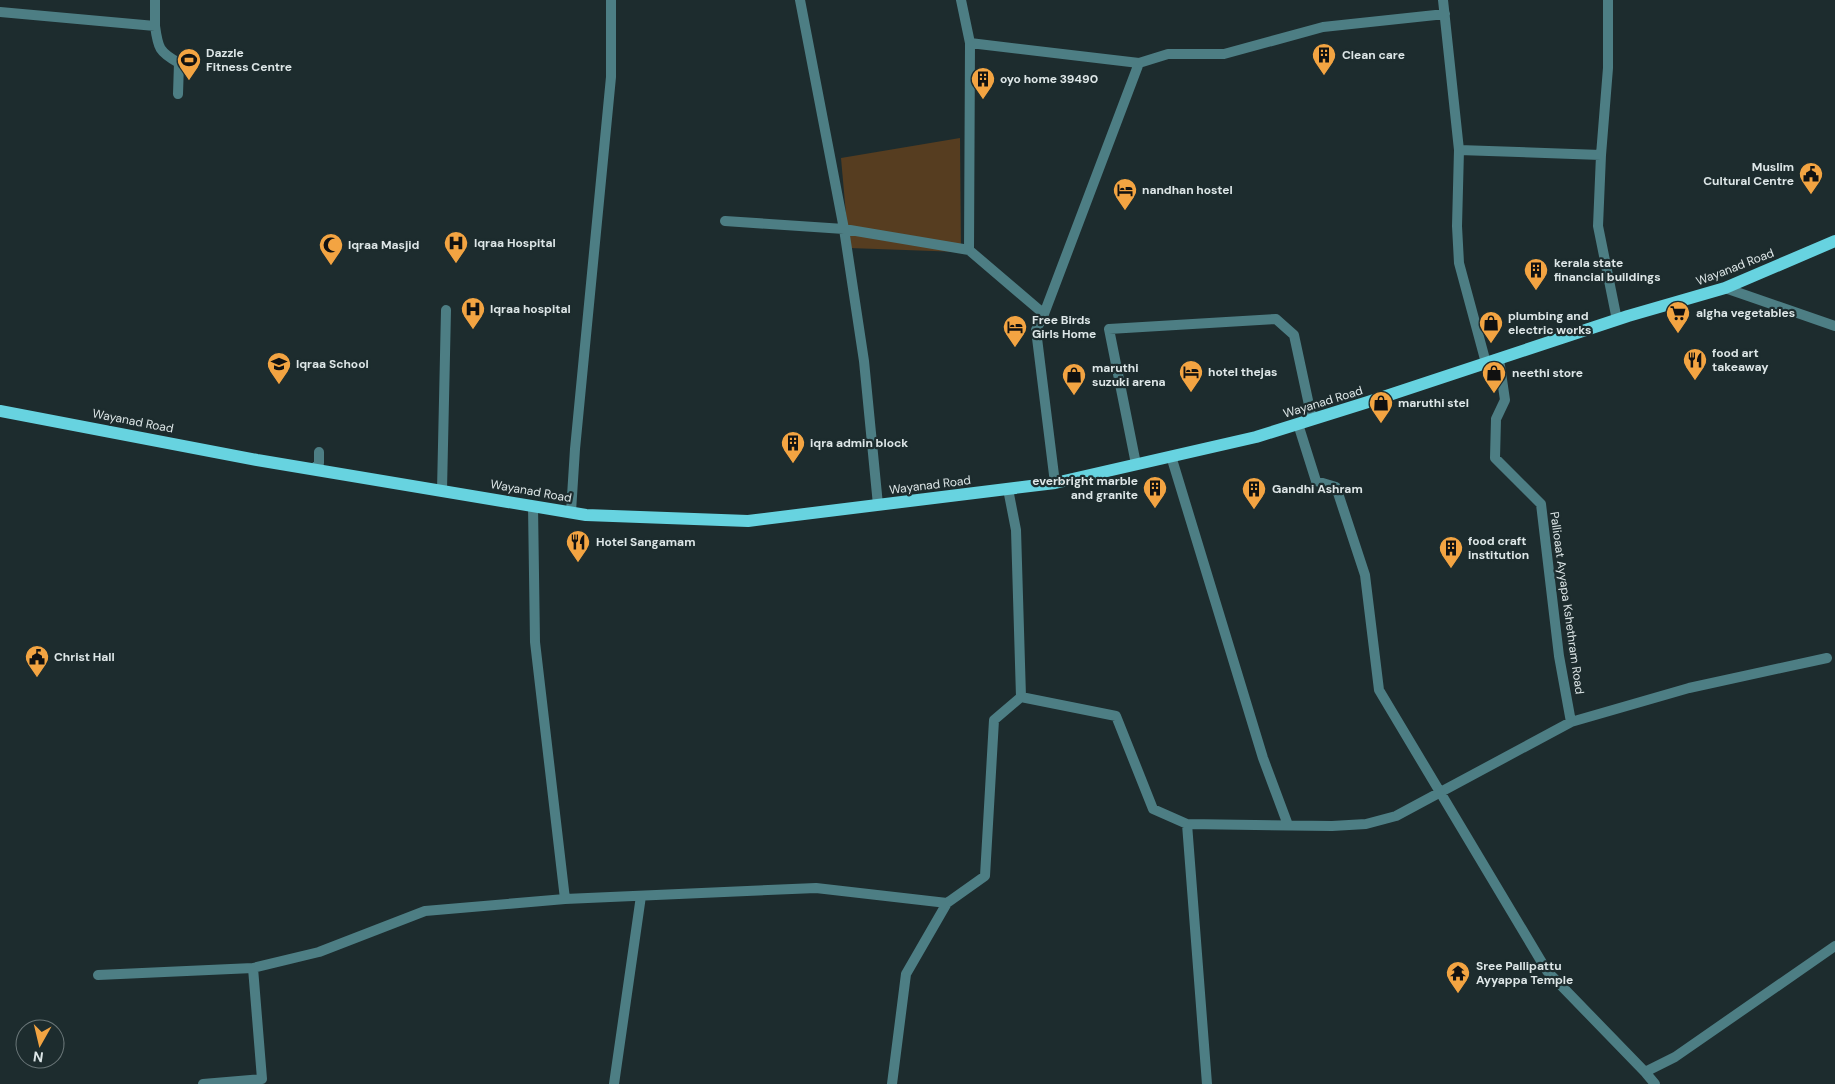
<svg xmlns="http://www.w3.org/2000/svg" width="1835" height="1084" viewBox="0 0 1835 1084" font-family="'DM Sans',sans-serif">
	<rect width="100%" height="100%" fill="#1d2c2e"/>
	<path fill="#563d20" d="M960,138L961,252L849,248L841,158Z"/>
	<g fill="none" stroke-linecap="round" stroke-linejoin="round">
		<path stroke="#4d7e84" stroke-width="10" d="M800,0L844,229L864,361L878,505
			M961,0L970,43L969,250
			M1443,0L1459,150L1457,226L1459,263L1486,363
			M1608,0V68L1601,155L1598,226L1617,320
			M0,12L155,26V0
			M155,26C158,48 159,52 179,63L178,94
			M970,43L1139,63L1168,54H1224L1323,27L1445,14
			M1459,150L1601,155
			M725,221L844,229L969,250L1044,314L1139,63
			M1044,314L1036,330L1055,483
			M1499,359L1505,400L1496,419L1495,458L1541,504L1559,656L1571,722
			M1298,424L1316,481L1336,487L1365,575L1379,690L1547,971L1645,1072
			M1171,456L1263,758L1288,825
			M1136,464L1109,329L1276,319L1294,335L1312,419
			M314,469L319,463V452
			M1008,489L1016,530L1021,697L1116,716L1153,809L1187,824L1332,826L1366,824L1396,816L1571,722L1689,688L1827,658
			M442,490L446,310
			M533,506L535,642L565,899
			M571,512L575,449L611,77V0
			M1187,824L1207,1084
			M98,975L253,968L319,952L425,911L565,899L816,888L947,903
			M203,1084L262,1079L253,968
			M614,1084L641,896
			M892,1084L906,974L947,903L985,876L994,720L1021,697
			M1655,1084L1645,1072L1675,1057L1835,946"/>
		<path stroke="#4d7e84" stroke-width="10" d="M1725,288L1835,326"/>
		<path stroke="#67d3e0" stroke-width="12" d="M0,411L257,460L586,515L748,521L1055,483L1256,437L1368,402L1628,316L1725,288L1835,241"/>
	</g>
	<defs>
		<g id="building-pin" transform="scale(1.25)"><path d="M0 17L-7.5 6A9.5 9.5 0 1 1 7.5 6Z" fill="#f3a442" stroke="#1d2c2e"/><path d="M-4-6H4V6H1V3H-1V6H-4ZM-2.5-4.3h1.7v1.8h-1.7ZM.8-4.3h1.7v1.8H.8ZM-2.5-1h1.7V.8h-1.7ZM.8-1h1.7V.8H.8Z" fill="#111"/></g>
		<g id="stadium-pin" transform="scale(1.25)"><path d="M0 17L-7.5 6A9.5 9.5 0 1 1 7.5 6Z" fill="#f3a442" stroke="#1d2c2e"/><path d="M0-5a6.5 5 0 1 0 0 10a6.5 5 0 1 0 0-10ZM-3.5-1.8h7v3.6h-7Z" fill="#111"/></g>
		<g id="civic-pin" transform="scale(1.25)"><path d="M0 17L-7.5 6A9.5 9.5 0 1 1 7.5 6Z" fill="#f3a442" stroke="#1d2c2e"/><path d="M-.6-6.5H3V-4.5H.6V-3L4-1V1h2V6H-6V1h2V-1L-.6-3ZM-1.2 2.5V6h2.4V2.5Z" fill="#111"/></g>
		<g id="hotel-pin" transform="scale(1.25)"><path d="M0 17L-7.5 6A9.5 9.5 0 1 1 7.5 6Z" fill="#f3a442" stroke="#1d2c2e"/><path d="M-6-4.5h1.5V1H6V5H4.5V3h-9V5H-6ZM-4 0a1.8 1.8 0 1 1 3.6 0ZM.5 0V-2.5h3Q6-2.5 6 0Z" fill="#111"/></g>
		<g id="hospital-pin" transform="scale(1.25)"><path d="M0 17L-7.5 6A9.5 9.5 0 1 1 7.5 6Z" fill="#f3a442" stroke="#1d2c2e"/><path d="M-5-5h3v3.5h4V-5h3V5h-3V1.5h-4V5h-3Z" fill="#111"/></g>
		<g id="mosque-pin" transform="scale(1.25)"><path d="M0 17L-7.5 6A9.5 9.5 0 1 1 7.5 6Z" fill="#f3a442" stroke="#1d2c2e"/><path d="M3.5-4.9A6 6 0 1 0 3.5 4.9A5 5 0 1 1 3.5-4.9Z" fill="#111"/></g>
		<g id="supermarket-pin" transform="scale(1.25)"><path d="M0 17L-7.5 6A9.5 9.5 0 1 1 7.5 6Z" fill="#f3a442" stroke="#1d2c2e"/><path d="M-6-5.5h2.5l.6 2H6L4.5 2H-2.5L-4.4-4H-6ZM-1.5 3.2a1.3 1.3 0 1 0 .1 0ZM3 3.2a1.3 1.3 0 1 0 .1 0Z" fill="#111"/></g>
		<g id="shop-pin" transform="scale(1.25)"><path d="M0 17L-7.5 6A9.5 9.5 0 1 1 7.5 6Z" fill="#f3a442" stroke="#1d2c2e"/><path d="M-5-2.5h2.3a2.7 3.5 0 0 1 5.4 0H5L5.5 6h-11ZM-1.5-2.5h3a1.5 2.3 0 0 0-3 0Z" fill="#111"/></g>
		<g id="restaurant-pin" transform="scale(1.25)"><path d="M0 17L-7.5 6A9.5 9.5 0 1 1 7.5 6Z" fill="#f3a442" stroke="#1d2c2e"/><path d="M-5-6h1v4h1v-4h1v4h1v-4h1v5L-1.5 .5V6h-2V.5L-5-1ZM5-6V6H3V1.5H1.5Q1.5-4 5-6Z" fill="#111"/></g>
		<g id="school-pin" transform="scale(1.25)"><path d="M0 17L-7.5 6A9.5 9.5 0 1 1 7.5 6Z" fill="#f3a442" stroke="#1d2c2e"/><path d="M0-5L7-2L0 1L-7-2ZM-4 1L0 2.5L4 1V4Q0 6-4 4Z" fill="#111"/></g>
		<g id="temple-pin" transform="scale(1.25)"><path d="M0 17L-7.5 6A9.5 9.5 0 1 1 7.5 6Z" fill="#f3a442" stroke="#1d2c2e"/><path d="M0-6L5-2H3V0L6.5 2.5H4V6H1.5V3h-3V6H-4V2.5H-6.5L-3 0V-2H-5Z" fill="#111"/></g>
	</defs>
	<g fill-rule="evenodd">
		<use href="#building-pin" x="1324" y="55"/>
		<use href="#stadium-pin" x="189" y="60"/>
		<use href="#building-pin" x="983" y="79"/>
		<use href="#civic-pin" x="1811" y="174"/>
		<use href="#hotel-pin" x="1125" y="190"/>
		<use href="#hospital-pin" x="456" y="243"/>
		<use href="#mosque-pin" x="331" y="245"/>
		<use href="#building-pin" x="1536" y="270"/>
		<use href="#hospital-pin" x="473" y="309"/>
		<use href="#supermarket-pin" x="1678" y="313"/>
		<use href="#shop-pin" x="1491" y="323"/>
		<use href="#hotel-pin" x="1015" y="327"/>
		<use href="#restaurant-pin" x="1695" y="360"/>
		<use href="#school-pin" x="279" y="364"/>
		<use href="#hotel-pin" x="1191" y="372"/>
		<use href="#shop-pin" x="1494" y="373"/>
		<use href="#shop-pin" x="1074" y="375"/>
		<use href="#shop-pin" x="1381" y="403"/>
		<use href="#building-pin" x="793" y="443"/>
		<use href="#building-pin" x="1155" y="488"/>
		<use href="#building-pin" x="1254" y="489"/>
		<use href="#restaurant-pin" x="578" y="542"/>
		<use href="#building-pin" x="1451" y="548"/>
		<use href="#civic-pin" x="37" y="657"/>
		<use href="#temple-pin" x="1458" y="973"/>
	</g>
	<g text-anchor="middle" stroke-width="4.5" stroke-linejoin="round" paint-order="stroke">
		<g font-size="12" font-weight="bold" fill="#dde6e7" stroke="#1d2c2e" text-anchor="start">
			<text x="206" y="57">Dazzle<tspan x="206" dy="14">Fitness Centre</tspan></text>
			<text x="1342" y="59">Clean care</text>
			<text x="1000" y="83">oyo home 39490</text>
			<text x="1794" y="171" text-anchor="end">Muslim<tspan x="1794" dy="14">Cultural Centre</tspan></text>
			<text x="1142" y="194">nandhan hostel</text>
			<text x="474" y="247">Iqraa Hospital</text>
			<text x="348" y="249">Iqraa Masjid</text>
			<text x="1554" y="267">kerala state<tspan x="1554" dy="14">financial buildings</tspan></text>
			<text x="490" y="313">Iqraa hospital</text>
			<text x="1696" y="317">algha vegetables</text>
			<text x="1508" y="320">plumbing and<tspan x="1508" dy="14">electric works</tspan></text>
			<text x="1032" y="324">Free Birds<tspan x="1032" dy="14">Girls Home</tspan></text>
			<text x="1712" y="357">food art<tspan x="1712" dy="14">takeaway</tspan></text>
			<text x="296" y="368">Iqraa School</text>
			<text x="1092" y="372">maruthi<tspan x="1092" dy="14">suzuki arena</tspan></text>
			<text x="1208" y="376">hotel thejas</text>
			<text x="1512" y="377">neethi store</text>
			<text x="1398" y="407">maruthi stel</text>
			<text x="810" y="447">iqra admin block</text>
			<text x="1138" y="485" text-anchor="end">everbright marble<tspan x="1138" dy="14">and granite</tspan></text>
			<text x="1272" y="493">Gandhi Ashram</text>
			<text x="1468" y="545">food craft<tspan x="1468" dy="14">institution</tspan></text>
			<text x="596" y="546">Hotel Sangamam</text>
			<text x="54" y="661">Christ Hall</text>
			<text x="1476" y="970">Sree Pallipattu<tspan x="1476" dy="14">Ayyappa Temple</tspan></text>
		</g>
		<g font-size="12" fill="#dde6e7" stroke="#1d2c2e">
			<text transform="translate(1735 267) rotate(-21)" y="4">Wayanad Road</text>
			<text transform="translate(1323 402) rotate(-17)" y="4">Wayanad Road</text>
			<text transform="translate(133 421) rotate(11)" y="4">Wayanad Road</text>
			<text transform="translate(930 485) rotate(-7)" y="4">Wayanad Road</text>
			<text transform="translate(531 491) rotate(10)" y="4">Wayanad Road</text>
			<text transform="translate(1567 603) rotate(82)" y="4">Pallioaat Ayyapa Kshethram Road</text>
		</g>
	</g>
	<g transform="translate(40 1044) rotate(188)"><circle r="24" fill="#1d2c2e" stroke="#6a7678"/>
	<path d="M0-4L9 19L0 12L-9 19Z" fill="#f3a442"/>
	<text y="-8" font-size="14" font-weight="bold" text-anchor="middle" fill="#dde6e7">N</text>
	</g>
</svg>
